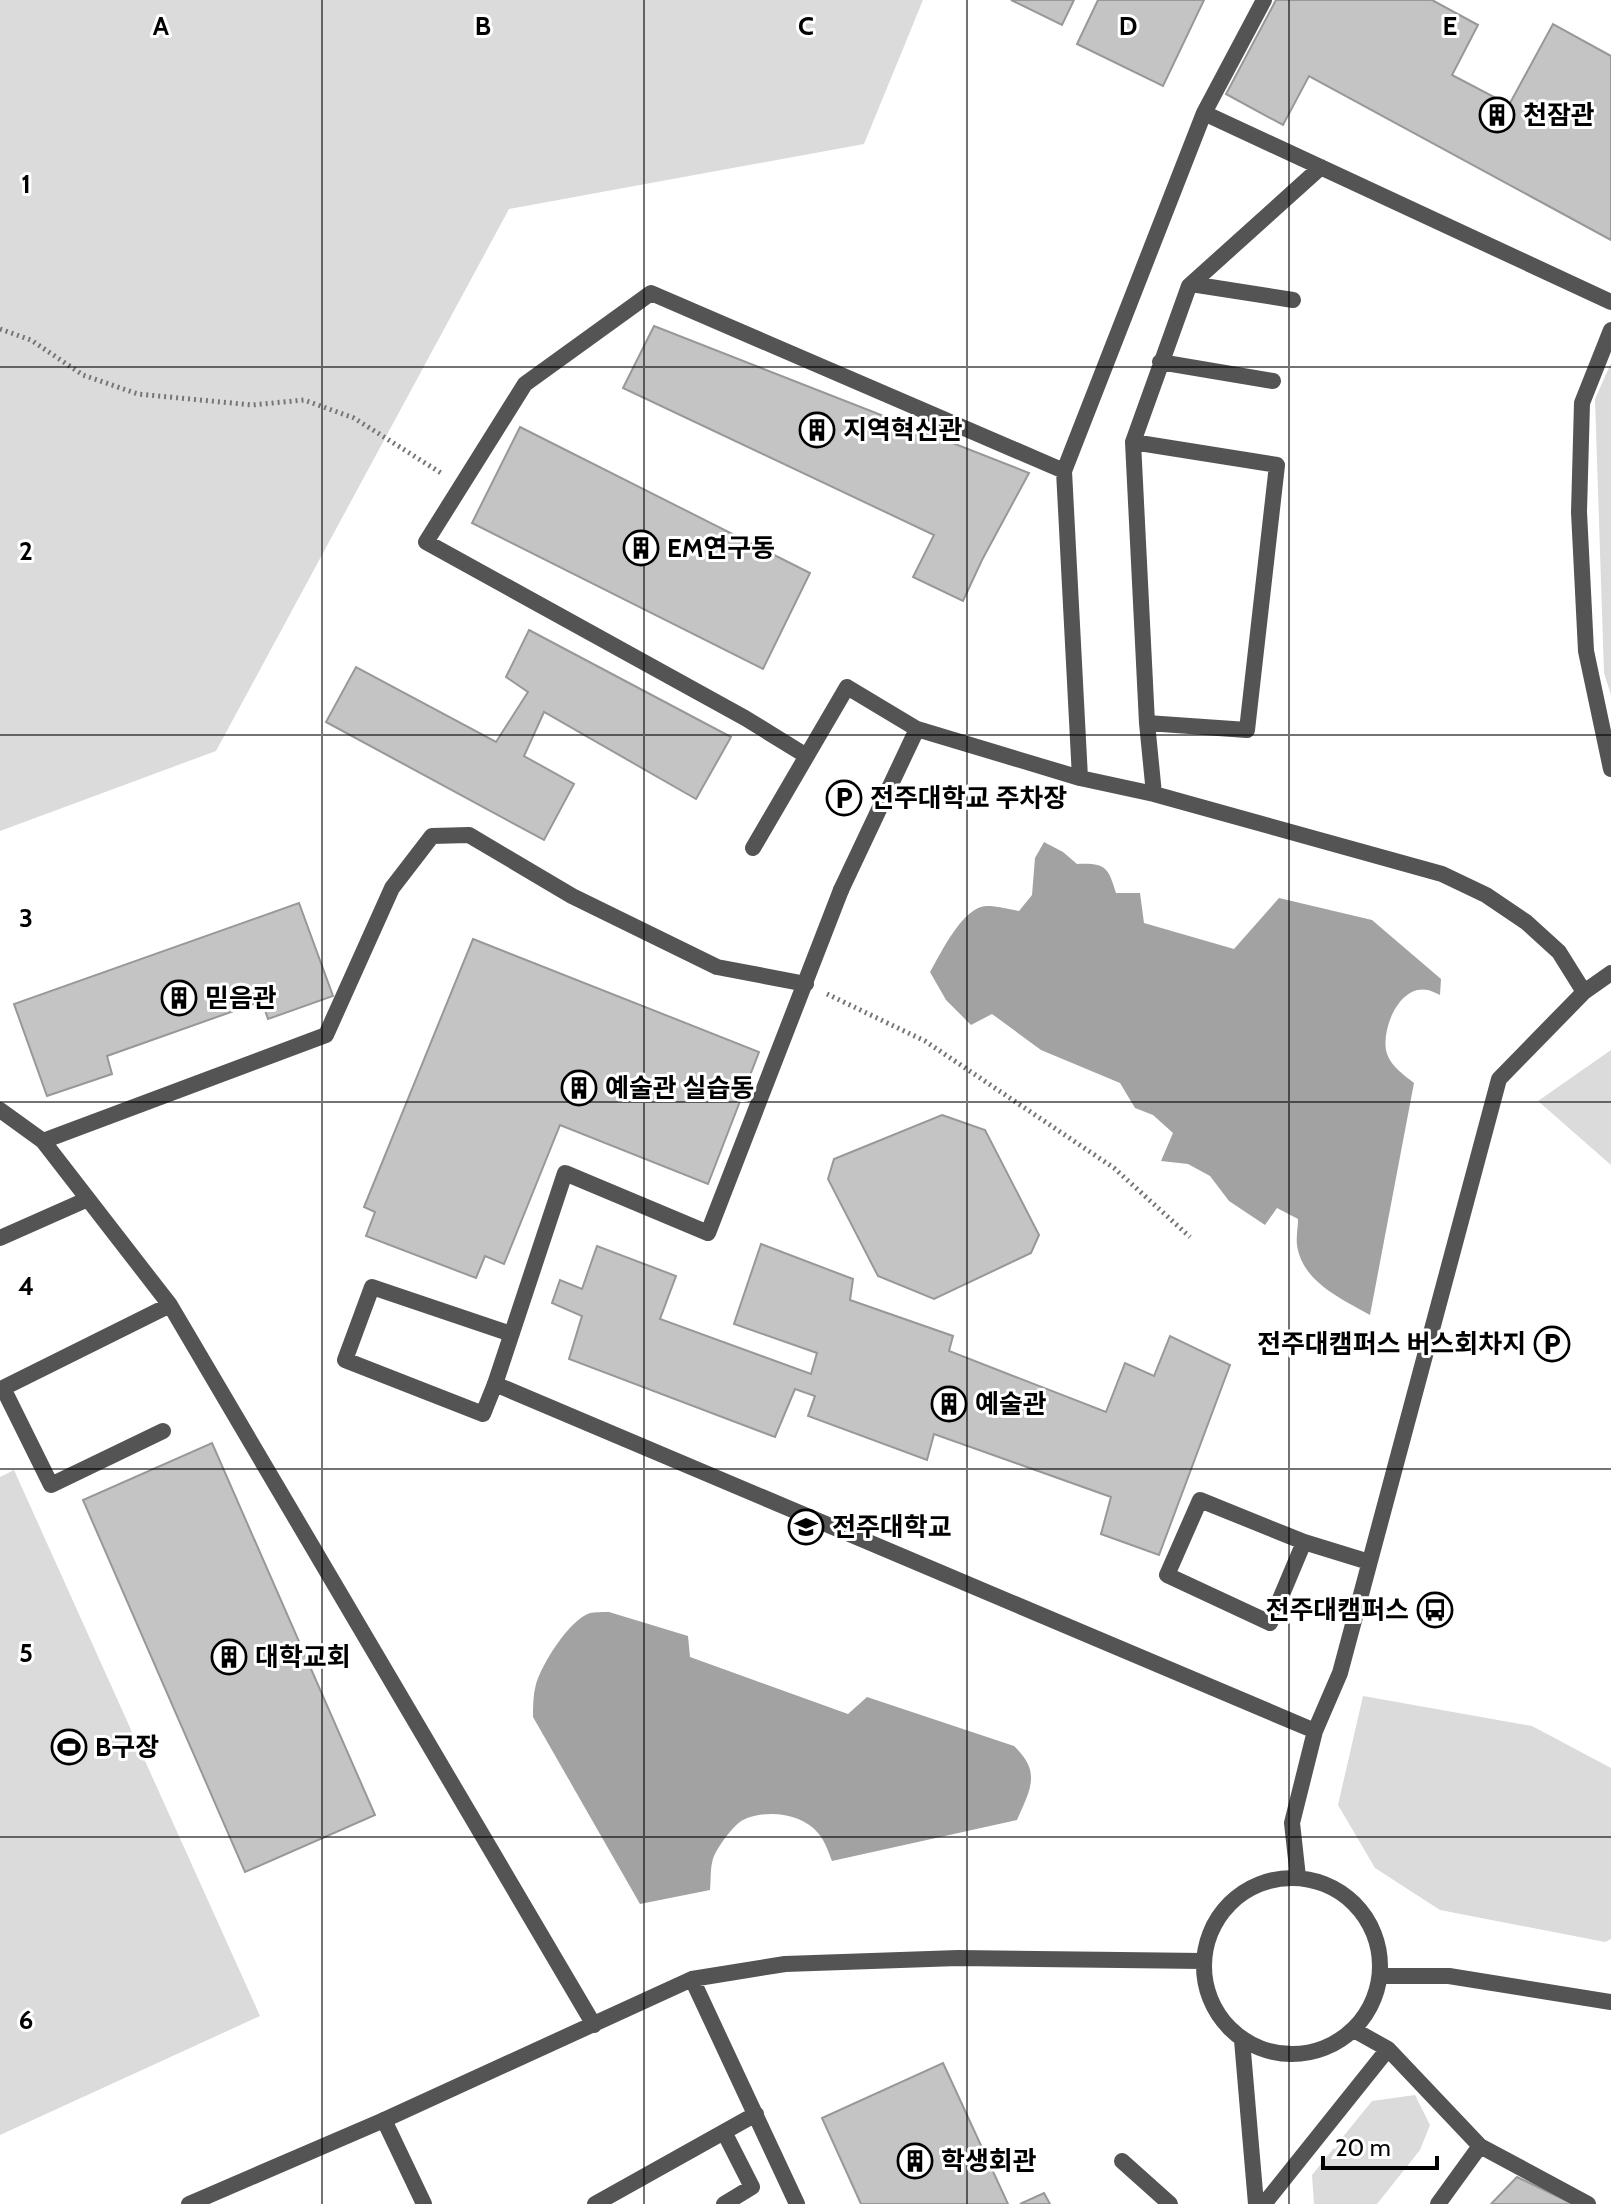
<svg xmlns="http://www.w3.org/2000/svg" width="1611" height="2204" viewBox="0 0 1611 2204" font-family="Cabin,'Noto Sans KR',sans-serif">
	<rect width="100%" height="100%" fill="#fff"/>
	<path fill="#dbdbdb" d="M0,0H923L864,144L509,209L216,751L0,831Z
		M1611,363V695L1604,673L1595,399Z
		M1611,1050V1165L1538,1101Z
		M14,1470L260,2016L0,2135V1477Z
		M1363,1696L1532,1726L1611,1768V1939L1605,1942L1440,1910L1375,1868L1338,1805Z
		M1415,2095L1430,2125L1420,2150L1377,2204H1314L1312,2175L1372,2101Z"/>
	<path fill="#a2a2a2" d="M1044,842L1063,852L1077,864C1106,863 1108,867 1116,893H1140L1144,923L1234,949L1279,898L1372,920L1441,979L1440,995C1436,993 1432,991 1428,990C1400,984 1382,1027 1386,1050C1389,1065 1403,1074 1414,1083L1370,1315C1342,1299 1302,1282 1297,1245C1296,1237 1298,1228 1298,1219L1277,1208L1265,1225L1229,1201L1210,1176L1188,1164L1161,1161L1173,1133L1153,1115L1135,1108L1120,1083L1041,1050L992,1014L971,1025L946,1000L930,972C941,953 963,906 987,906C997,906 1009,909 1019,911L1032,895L1035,858Z
		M609,1612L688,1636L690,1657L848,1714L867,1697L1014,1746C1042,1772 1030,1790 1017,1820L832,1861C828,1851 825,1841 818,1833C802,1813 766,1809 743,1820C734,1824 716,1849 713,1859C710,1868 711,1881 710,1890L640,1904L533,1717C533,1706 533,1695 536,1684C542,1664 569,1620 590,1613C595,1612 604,1612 609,1612Z"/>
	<path fill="#c4c4c4" stroke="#989898" stroke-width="2" d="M1011,0H1074L1062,25Z
		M1098,0H1204L1163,86L1077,44Z
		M1276,0H1432L1478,25L1452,75L1509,105L1553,24L1611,56V240L1309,76L1283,125L1226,94Z
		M654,326L1029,473L982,560L963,601L913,577L934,535L623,388Z
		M520,427L810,573L763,669L472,523Z
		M529,630L731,737L696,799L544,712L524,756L574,784L544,840L326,722L356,667L496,742L528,692L506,677Z
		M299,903L333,996L268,1019L262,1001L107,1056L112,1074L47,1096L14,1004Z
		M473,939L759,1052L708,1184L560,1125L504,1264L485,1256L476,1278L366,1236L375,1212L364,1207Z
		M942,1115L985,1130L1039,1235L1031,1253L934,1299L878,1276L828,1179L834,1159Z
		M761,1244L853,1279L850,1300L953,1336L949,1351L1106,1412L1125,1363L1154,1376L1170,1336L1230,1365L1159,1555L1101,1534L1111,1497L934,1434L927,1460L808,1416L815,1396L795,1389L775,1437L569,1359L582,1316L552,1303L560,1280L582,1289L597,1246L676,1276L660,1319L811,1374L817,1353L734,1324Z
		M212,1443L375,1815L245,1872L83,1500Z
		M943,2063L1008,2204H861L822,2118Z
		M1517,2177L1573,2204H1491Z
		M1044,2193L1050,2204H1020Z"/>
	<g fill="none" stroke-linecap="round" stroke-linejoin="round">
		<path stroke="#767676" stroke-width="5" stroke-dasharray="2 4" stroke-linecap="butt" d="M0,329L31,340L83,375L138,394L252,405L304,400L354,418L441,473
			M827,994L925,1041L1114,1168L1190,1237"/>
		<path stroke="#545454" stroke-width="16" d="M1264,0L1204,113L1064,471L1080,778L1154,794L1442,874L1486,895L1526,922L1559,952L1584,992
			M1204,113L1611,302
			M1191,284L1293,300
			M1160,362L1273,381
			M1133,442L1277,465L1247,730L1147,723
			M805,755L745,718L426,542L525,384L651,293L1064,471
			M1154,794L1147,723L1133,442L1189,286L1321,167
			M753,848L847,687L917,729L1080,778
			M841,890L917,729
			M0,1110L43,1141L170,1305L594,2025
			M0,1238L88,1199
			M511,1334L372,1287L345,1360L483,1414L495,1384L1315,1731
			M163,1431L51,1485L3,1388L170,1305
			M1304,1542L1270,1623L1167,1575L1200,1500L1304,1542L1369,1562
			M1298,1877L1292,1823L1315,1731L1340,1673L1499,1079L1584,992L1611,973
			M1204 1966a88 88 0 1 1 176 0a88 88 0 1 1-176 0Z
			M1380,1976H1449L1611,2002
			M692,1979L797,2204
			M1354,2030L1388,2049L1480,2146L1588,2204
			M1242,2040L1256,2204
			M1122,2161L1170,2204
			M189,2204L384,2120L692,1979L785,1964L958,1958L1203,1961
			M595,2204L756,2114
			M724,2204L752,2187L724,2132
			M1264,2204L1388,2049
			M1438,2204L1480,2146"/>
		<path stroke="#545454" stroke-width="16" d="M1611,330L1582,403L1579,512L1586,651L1611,769
			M43,1141L326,1035L392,888L432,836L469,835L572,896L717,967L806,984
			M495,1384L565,1173L708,1233L841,890
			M384,2120L424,2204"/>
	</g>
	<path fill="none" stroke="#000" stroke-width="2" stroke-opacity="0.55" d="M322,0V2204M644,0V2204M967,0V2204M1289,0V2204M0,367H1611M0,735H1611M0,1102H1611M0,1469H1611M0,1837H1611"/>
	<defs>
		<g id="building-ring" transform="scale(1.8)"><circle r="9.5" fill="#fff" stroke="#000" stroke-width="1.5"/><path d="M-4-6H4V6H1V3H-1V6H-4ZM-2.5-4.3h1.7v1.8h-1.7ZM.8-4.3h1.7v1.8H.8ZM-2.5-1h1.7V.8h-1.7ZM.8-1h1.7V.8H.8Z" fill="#000"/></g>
		<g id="parking-ring" transform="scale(1.8)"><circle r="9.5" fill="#fff" stroke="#000" stroke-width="1.5"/><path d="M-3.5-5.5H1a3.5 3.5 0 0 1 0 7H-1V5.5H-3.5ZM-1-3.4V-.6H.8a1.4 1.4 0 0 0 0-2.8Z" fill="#000"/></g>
		<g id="university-ring" transform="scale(1.8)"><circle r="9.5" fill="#fff" stroke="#000" stroke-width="1.5"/><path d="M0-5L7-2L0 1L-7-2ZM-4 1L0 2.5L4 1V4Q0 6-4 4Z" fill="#000"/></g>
		<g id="bus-ring" transform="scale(1.8)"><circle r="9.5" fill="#fff" stroke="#000" stroke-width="1.5"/><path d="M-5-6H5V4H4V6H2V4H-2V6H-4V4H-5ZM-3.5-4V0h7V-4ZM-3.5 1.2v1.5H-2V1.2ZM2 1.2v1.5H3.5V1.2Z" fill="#000"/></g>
		<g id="stadium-ring" transform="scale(1.8)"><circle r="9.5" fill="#fff" stroke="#000" stroke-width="1.5"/><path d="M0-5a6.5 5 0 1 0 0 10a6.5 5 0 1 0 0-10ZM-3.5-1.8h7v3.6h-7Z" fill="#000"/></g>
	</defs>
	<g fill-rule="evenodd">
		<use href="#building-ring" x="1497" y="115"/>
		<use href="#building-ring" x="817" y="430"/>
		<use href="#building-ring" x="641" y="548"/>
		<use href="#parking-ring" x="844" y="798"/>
		<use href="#building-ring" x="179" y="998"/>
		<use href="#building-ring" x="579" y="1088"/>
		<use href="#parking-ring" x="1552" y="1344"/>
		<use href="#building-ring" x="949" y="1404"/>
		<use href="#university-ring" x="806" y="1527"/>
		<use href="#bus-ring" x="1435" y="1610"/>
		<use href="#building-ring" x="229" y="1657"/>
		<use href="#stadium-ring" x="69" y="1747"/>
		<use href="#building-ring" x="915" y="2161"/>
	</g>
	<g text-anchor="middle" stroke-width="6" stroke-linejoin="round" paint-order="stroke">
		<g font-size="26" font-weight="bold" fill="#000" stroke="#fff" text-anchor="start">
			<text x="1523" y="124">천잠관</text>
			<text x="843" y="439">지역혁신관</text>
			<text x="667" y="557">EM연구동</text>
			<text x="870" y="807">전주대학교 주차장</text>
			<text x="205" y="1007">믿음관</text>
			<text x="605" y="1097">예술관 실습동</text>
			<text x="1526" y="1353" text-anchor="end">전주대캠퍼스 버스회차지</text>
			<text x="975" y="1413">예술관</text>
			<text x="832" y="1536">전주대학교</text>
			<text x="1409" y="1619" text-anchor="end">전주대캠퍼스</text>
			<text x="255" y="1666">대학교회</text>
			<text x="95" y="1756">B구장</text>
			<text x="941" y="2170">학생회관</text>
		</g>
	</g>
	<g font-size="26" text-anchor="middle" font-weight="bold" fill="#000" stroke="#fff" stroke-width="6" stroke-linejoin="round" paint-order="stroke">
		<text x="161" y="35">A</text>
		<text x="483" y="35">B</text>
		<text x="806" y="35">C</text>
		<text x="1128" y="35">D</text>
		<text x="1450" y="35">E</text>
		<text x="26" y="193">1</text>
		<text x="26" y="560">2</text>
		<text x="26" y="927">3</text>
		<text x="26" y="1295">4</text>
		<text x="26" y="1662">5</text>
		<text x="26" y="2029">6</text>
	</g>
	<path d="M1323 2156v12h114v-12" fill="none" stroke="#000000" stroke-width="4"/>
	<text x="1335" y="2156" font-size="24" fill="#000000" stroke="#ffffff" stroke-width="6" paint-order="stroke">20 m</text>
</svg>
